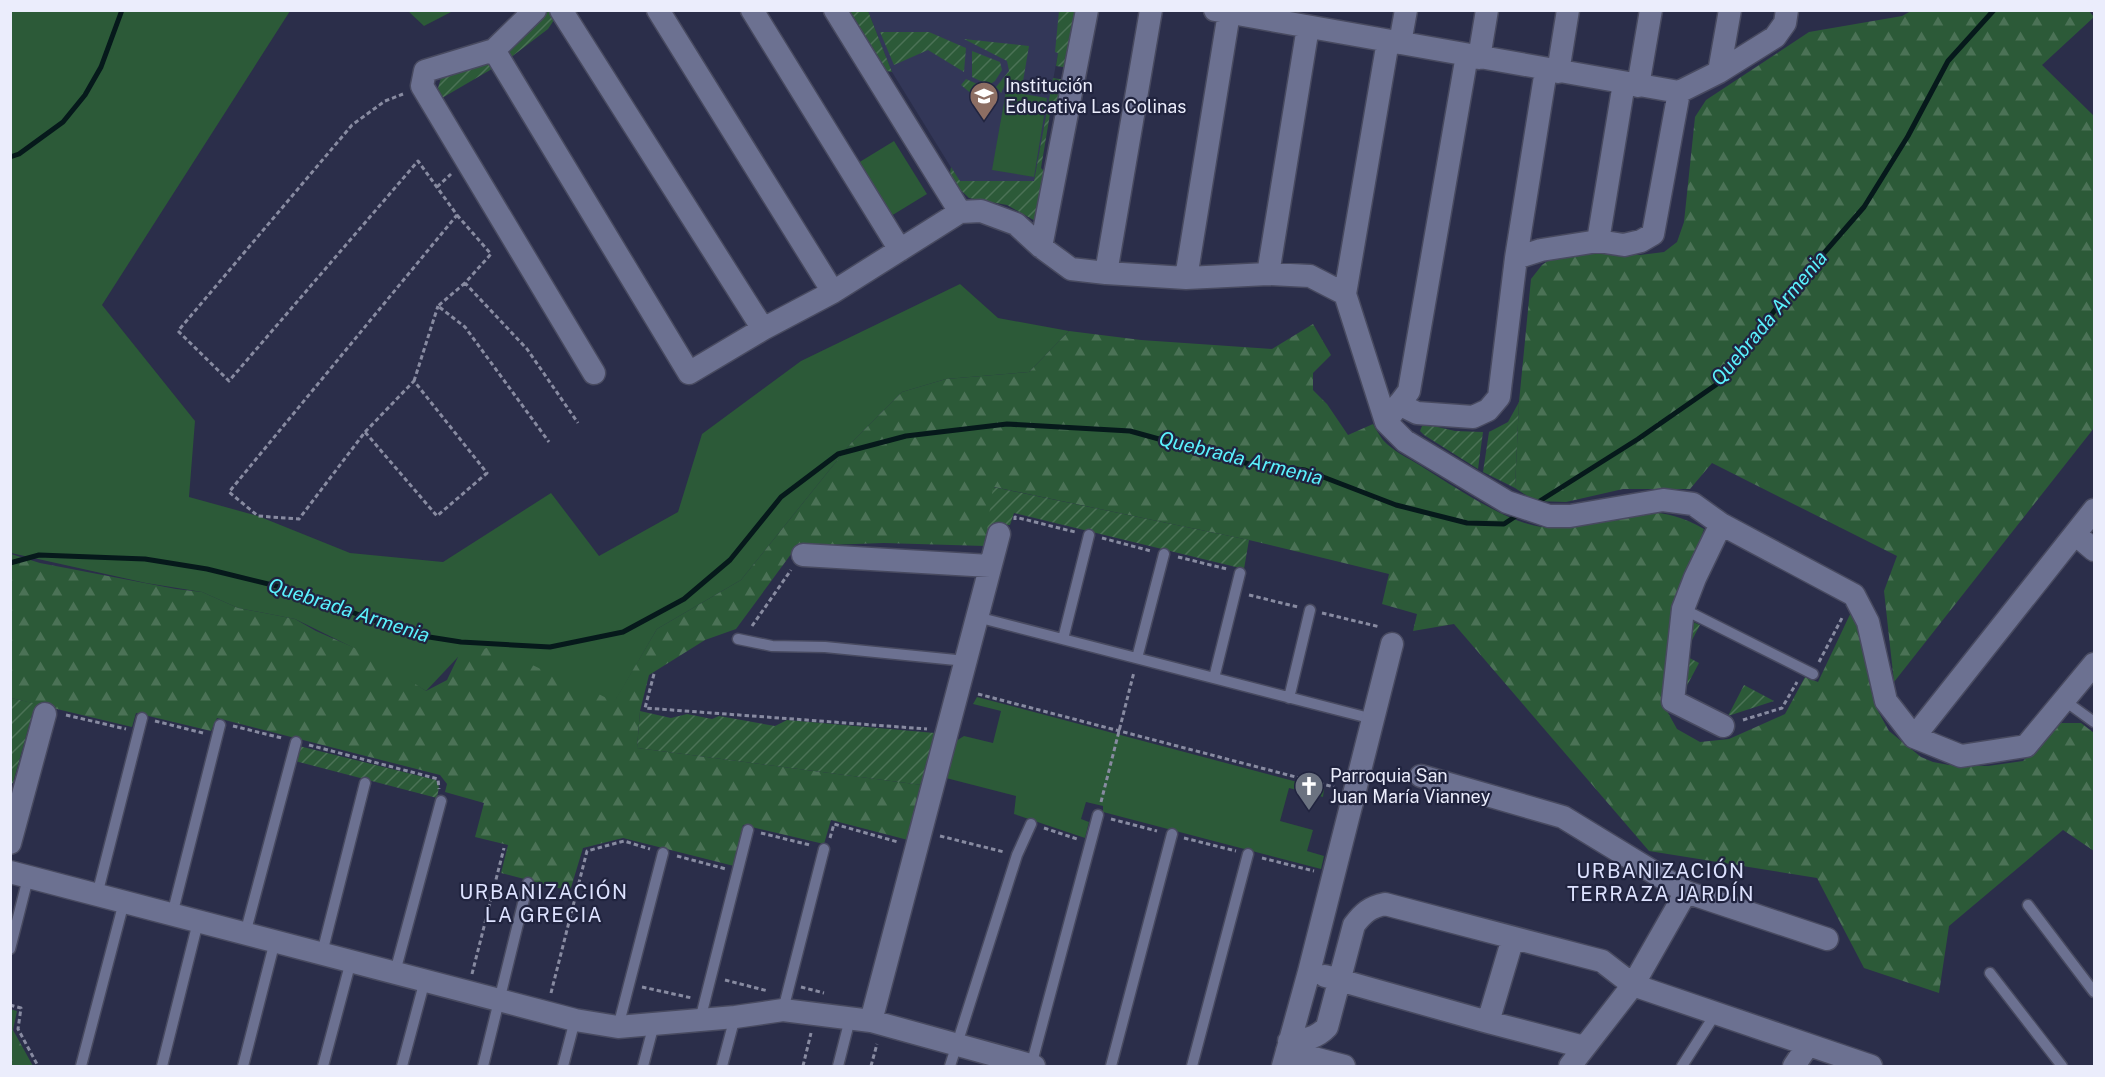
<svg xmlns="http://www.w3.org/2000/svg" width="2105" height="1077" viewBox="0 0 2105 1077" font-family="'Public Sans',sans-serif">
	<defs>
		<pattern id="forest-firs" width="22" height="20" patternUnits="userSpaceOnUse" patternTransform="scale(1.5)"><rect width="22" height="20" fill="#2c5a38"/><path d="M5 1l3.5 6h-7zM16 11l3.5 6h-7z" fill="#4b7256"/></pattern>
		<pattern id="garden-furrows" width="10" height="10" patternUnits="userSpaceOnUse" patternTransform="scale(1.5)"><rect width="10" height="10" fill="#2c5a38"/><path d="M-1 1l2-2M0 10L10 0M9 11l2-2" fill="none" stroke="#4b7256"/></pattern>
	</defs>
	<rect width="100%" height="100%" fill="#2b2e4a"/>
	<path fill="#333758" d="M868,11H1066L1034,182H960L892,72Z"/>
	<path fill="#2c5a38" d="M11,11H290L102,305L195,421L189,497L258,516L350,553L443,562L551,493L599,556L678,512L702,434L801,361L960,284L998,318L1069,331L1029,372L946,379L902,392L852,442L741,580L657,629L614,703L458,657L426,691L360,651L295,619L238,608L202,592L146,583L11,553Z
		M408,11H453L424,26Z
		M1006,91L1047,98L1034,177L992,170Z
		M894,141L927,194L891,216L858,163Z
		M977,697L1324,789L1323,797L1289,788L1280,821L1313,830L1307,851L1324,856L1321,869L1103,812V806L1086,802L1081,819L1089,822L1085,838L1014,814L1016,796L946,778L956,741L964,736L993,743L1001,711L973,704Z"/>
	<path fill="url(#forest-firs)" d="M1911,11H2089L2094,17L2042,65L2094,116V428L1894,682L1884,591L1897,556L1712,463L1690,489H1623L1566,502L1535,501L1515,488L1519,402L1531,279L1542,265L1559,253L1579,252L1640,255L1664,252L1677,242L1684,222L1695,117L1706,100L1809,32L1902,16Z
		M1313,324L1331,355L1313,373V390L1327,404L1348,435L1373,424C1376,429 1379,435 1383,440C1393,451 1408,458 1421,466C1450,484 1510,525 1543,527C1555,528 1568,525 1580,523C1627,514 1659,502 1704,529L1678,605L1662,702L1677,729L1700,742L1729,739L1785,714L1805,677L1818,682L1853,608L1872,694L1878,711L1889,731L1921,757L1933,762L1949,765L1988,766L2023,761L2061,723H2081L2094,733V851L2063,830L1949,926L1939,993L1864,968L1817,878L1649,851L1454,624L1413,631L1417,614L1382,604L1389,574L1249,540L994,487L985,546L884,543L797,546L736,629L705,640L649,675L640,711L637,748L922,785L908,840L831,820L824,844L743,825L734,866L623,838L583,848L570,891L501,873L508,845L475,837L484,803L445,792L447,784L440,775L217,718L211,731L136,713L132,727L11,698V554L40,563L176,589L202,592L238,608L295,619L316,631L371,655L426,691L447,680L458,657L493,646L547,672L555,679L591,690L614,702L657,629L741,580L852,442L902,392L946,379L1029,372L1069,331L1141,340L1272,349Z
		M10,1009L17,1011L13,1030L33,1066H11Z"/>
	<path fill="url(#garden-furrows)" d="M549,11H555L558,14L548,29L506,61L509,45Z
		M850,11H868L892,72L887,71Z
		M1059,11H1079L1069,68L1056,66L1058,53L1055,52Z
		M880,32H929L966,48L964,72L928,50L894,65Z
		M964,39L1029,46L1022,87L1005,85L1001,93L996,87L1009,71L1007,61Z
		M972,51L1000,62L1002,70L995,81L989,85L972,77Z
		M492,61L497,66L442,98L438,88L441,78Z
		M1053,78L1066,80L1063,94L1050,114L1041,168L1046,173L1037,222L1007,205L969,198L949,179L951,167L960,181H1034Z
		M966,79L993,91L995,99L986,106L961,85Z
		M1519,402L1515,488L1483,472L1489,432L1508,422Z
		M1425,424L1455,431L1483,432L1478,469L1424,435L1420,431L1422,426Z
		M993,487L1249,540L1244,569L1014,513L1010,525H1003L996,532L987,530Z
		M1686,619L1700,625L1684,655L1699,663L1683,693L1678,691Z
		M1744,685L1774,701L1728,716Z
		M11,698L42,705L32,715L13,783L11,784Z
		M640,711L671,718L687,714L712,719L719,716L775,726L787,720L935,733L922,785L637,748Z
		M299,746L436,780L439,787L437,798L295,761Z"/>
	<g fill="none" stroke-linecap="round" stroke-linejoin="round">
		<path stroke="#06191b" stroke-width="5" d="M10,157L19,154L63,122L85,95L101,67L122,10
			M1535,504L1638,439L1720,382L1778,306L1864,207L1908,136L1948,61L1994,10
			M10,563L39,555L145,559L207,569L293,590L410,634L461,642L550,647L623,632L684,599L730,560L781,497L838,454L906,436L1007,424L1130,431L1249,464L1305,470L1396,505L1467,523L1504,524L1519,514"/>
		<g stroke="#484a60" stroke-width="13">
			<path id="lane" d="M1683,609L1813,674
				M977,617L1373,719
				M738,639L772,646L825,647L966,661
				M1063,639L1089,535
				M1137,658L1164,554
				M1214,678L1240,573
				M1289,698L1310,610
				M2065,701L2094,722
				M97,895L142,718
				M2028,905L2094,992
				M172,915L220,725
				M245,934L296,742
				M10,949L28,878
				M322,953L365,783
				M395,972L441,801
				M1990,973L2062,1066
				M783,1010L824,849
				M700,1020L748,830
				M618,1027L663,853
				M81,1066L124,902
				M162,1066L198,922
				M243,1066L275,941
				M323,1066L351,961
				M402,1066L425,980
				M483,1066L528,883
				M563,1066L575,1020
				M643,1066L654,1024
				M722,1066L735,1017
				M838,1066L850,1019
				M950,1066L1017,855L1031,824
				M1031,1066L1098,815
				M1111,1066L1172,834
				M1192,1066L1248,854
				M1682,1066L1716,1013"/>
		</g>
		<g stroke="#484a60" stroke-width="25">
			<path id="street" d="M535,10L494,50L425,71L422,86L594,373
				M561,10L763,329
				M658,10L833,292
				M752,10L900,250
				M835,10L960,212
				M1215,10L1679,92L1719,72L1775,37L1785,23L1787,10
				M1400,43L1406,10
				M494,50L689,373L763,329L833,292L960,212L981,211L1016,224L1041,247L1071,269L1106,273L1186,278L1268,274L1310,276L1345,294L1386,422L1405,441L1507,502L1549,516H1570L1663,500L1693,504L1721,524L1854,595L1868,622L1886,701L1914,737L1961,756L2026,746L2094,664
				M1479,58L1487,10
				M1558,72L1568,10
				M1719,72L1730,10
				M1638,86L1651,10
				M1598,241L1624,83
				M1041,247L1087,10
				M1516,258L1546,70
				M1106,273L1151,10
				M1268,274L1308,27
				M1186,278L1229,13
				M1345,294L1388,41
				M1399,404L1417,413L1473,417L1488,410L1499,397L1516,258L1541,250L1598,241L1624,245L1641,241L1653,234L1679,92
				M1391,415L1409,391L1467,55
				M1721,524L1695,578L1683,609L1673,701L1723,726
				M2075,534L2094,550
				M803,555L990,566
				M1914,737L2094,510
				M1421,776L1563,817L1686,892L1633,985L1570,1066
				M10,843L45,714
				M10,872L575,1020L618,1027L735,1017L783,1010L871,1021L1034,1066
				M1686,892L1827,939
				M1325,976L1488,1022L1584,1047
				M871,1021L999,534
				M1488,1022L1513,938
				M1289,1041C1304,1040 1316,1039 1327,1027L1354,925C1363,913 1370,907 1385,904L1602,961L1633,985L1871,1066
				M1287,1051L1344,1066
				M1283,1066L1309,972L1392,644
				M1794,1066L1808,1045"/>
		</g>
		<path stroke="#888ba1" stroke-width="3" stroke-dasharray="4.5 3" stroke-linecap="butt" d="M437,187L451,174
			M457,215L491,254L465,283L527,349L578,423
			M465,283L438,306L465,327L549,442
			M414,381L438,306
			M365,432L414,381L487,473L437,516L365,432L299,519L258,516L229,492L457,215L418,161L229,381L178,331L352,125L385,101L403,94
			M1015,520V517L1075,532
			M1102,538L1151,551
			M1178,557L1227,569
			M1249,595L1298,607
			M1322,613L1380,627
			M752,626L791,570
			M1819,662L1842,618
			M654,674L645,708L927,729
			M978,694L1334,787
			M66,715L126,729
			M1743,720L1782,708L1797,682
			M155,721L203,733
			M233,726L282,738
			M309,745L438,779L439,789
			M1101,802L1134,672
			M1111,819L1157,831
			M1044,828L1077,839
			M761,833L810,845
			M940,836L1004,852
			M830,838L834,824L898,842
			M1184,838L1236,851
			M677,856L726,869
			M1262,858L1314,871
			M472,974L504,848
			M725,980L768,991
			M642,987L692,998
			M801,987L824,993
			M551,993L587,851L624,841L650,849
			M10,1005L21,1008L18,1029L38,1066
			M803,1066L811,1033
			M871,1066L877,1044"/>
		<use href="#lane" stroke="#6c7191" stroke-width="10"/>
		<use href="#street" stroke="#6c7191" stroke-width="22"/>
	</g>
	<defs>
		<g id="university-pin" transform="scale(1.5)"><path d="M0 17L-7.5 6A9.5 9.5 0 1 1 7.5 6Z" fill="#8d6e63" stroke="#21243f"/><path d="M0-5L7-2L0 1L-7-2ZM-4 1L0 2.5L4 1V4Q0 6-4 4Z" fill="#fff"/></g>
		<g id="church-pin" transform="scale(1.5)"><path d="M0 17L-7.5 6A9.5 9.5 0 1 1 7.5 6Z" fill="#6b7280" stroke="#21243f"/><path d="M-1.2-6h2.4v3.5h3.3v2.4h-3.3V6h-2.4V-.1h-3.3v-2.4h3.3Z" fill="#fff"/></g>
	</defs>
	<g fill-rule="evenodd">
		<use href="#university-pin" x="984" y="96"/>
		<use href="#church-pin" x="1309" y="786"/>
	</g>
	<g text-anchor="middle" stroke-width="4.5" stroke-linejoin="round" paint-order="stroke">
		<g font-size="18" fill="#ebedfc" stroke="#21243f" text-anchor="start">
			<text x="1005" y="92">Institución<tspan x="1005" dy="21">Educativa Las Colinas</tspan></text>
			<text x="1330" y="782">Parroquia San<tspan x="1330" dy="21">Juan María Vianney</tspan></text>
		</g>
		<g font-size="20" font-style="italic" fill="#5af1fd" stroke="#21243f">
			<text transform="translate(1769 318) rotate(-50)" y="7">Quebrada Armenia</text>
			<text transform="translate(1241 458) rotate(14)" y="7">Quebrada Armenia</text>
			<text transform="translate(349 610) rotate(18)" y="7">Quebrada Armenia</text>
		</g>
		<g font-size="20" letter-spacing="1.5" fill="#dde2ff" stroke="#21243f">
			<text x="1661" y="878">URBANIZACIÓN<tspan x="1661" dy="23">TERRAZA JARDÍN</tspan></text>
			<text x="544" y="899">URBANIZACIÓN<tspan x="544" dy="23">LA GRECIA</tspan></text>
		</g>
	</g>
	<rect width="2105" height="1077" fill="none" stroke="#ebedfc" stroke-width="24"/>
</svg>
